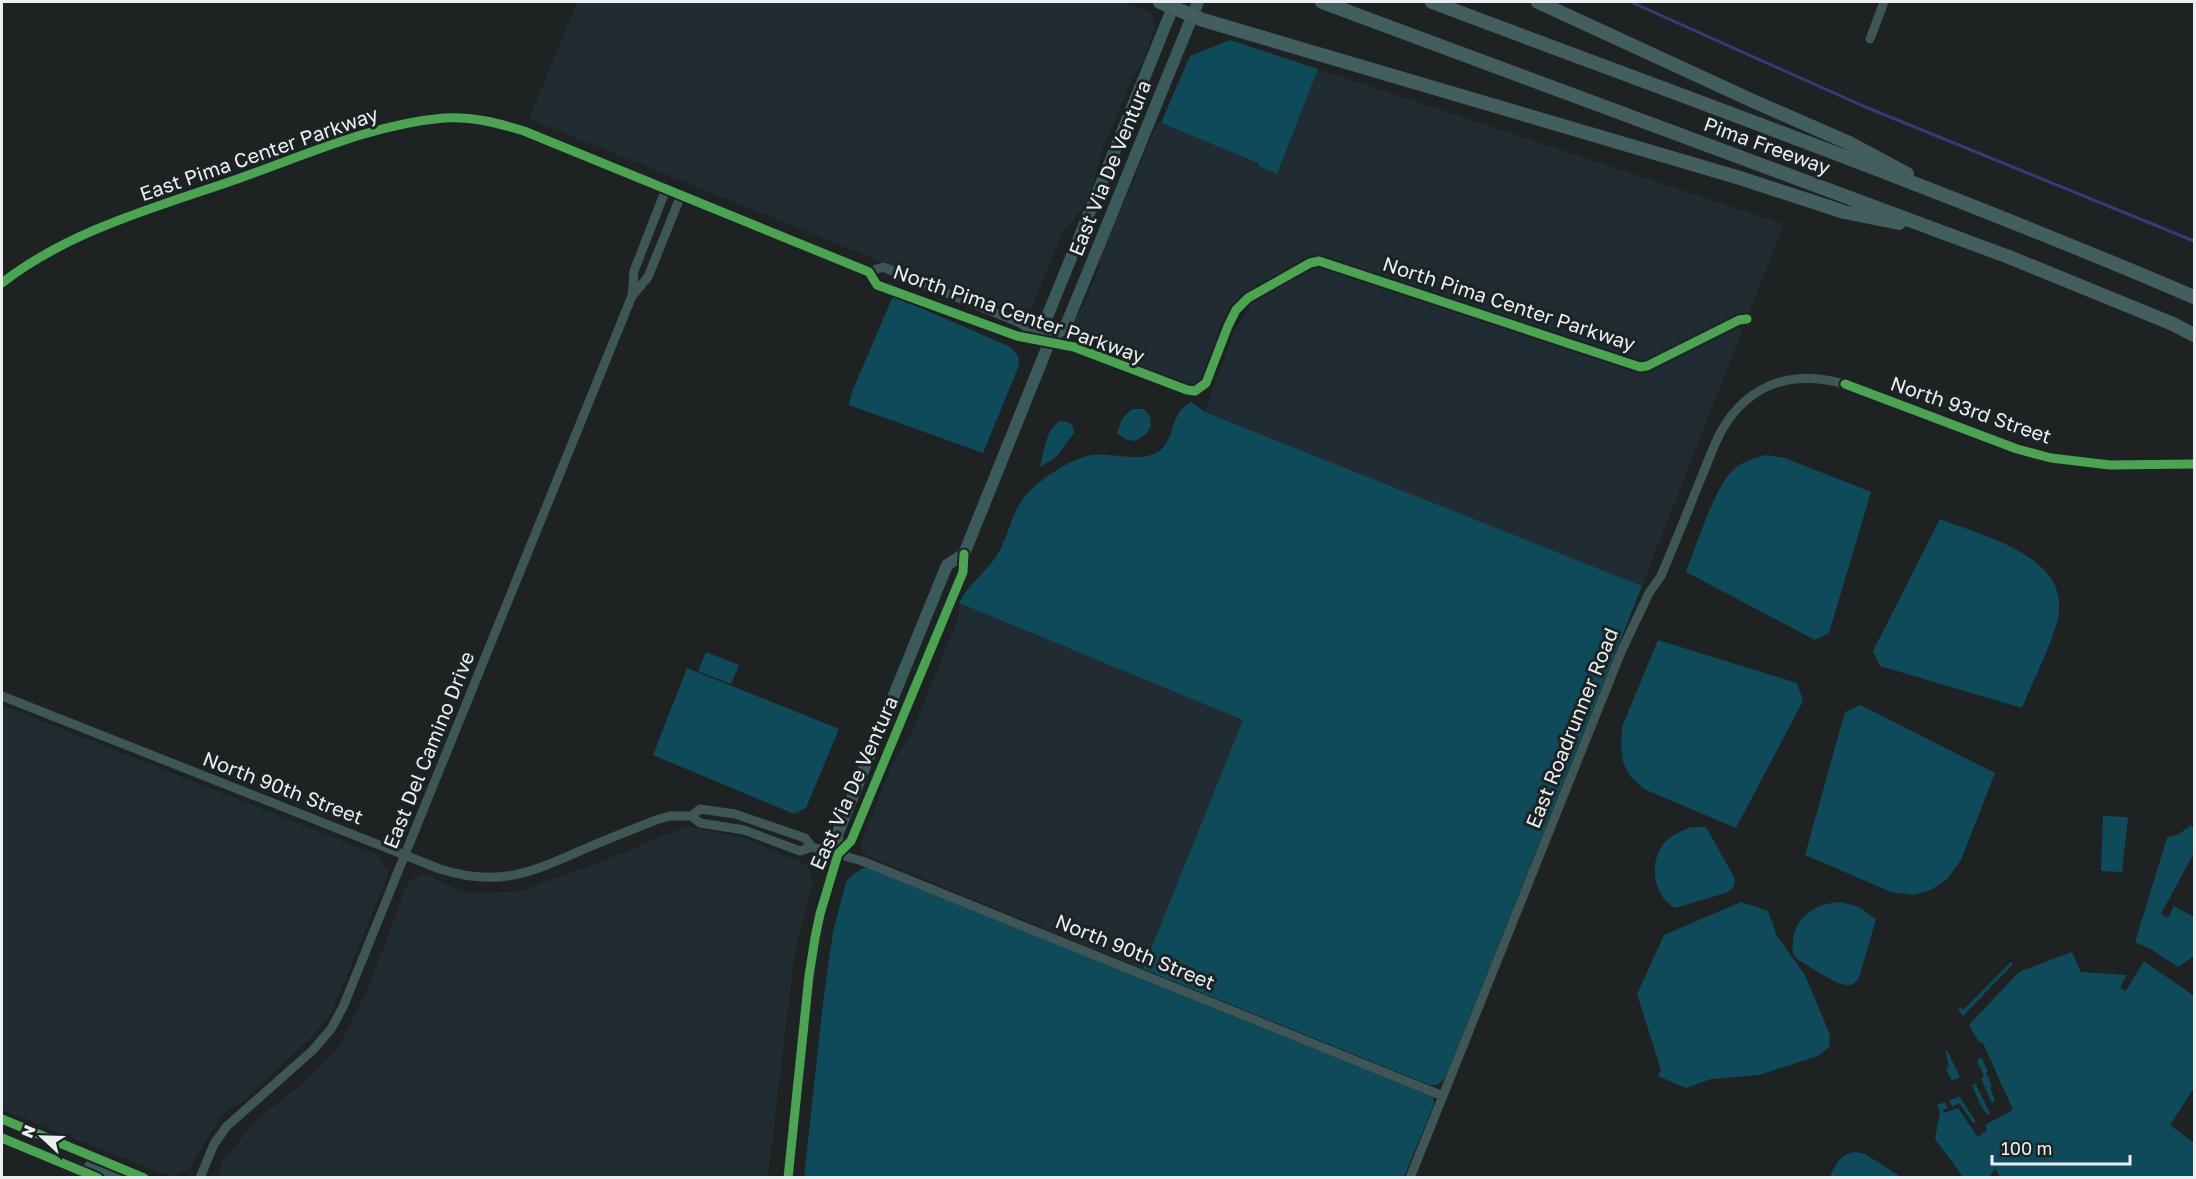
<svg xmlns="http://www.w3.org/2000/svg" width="2196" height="1179" viewBox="0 0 2196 1179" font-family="'Golos Text',sans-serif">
	<rect width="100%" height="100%" fill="#1e2223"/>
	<path fill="#202c31" d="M577,2H1124L1151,13L1155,25L1146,55L1131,81L1102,151L1091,191L1085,205L1062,234L1034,302L1030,308L1018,313L879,261L529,119Z
		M1318,69L1784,224L1642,586L1205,412L1234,331L1250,308L1238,299L1221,324L1204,377L1201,382L1191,387L1082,342L1072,336L1071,324L1086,300L1100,266V254L1112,224L1131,187L1158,122L1258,163L1260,167L1277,174Z
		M959,603L1244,720L1143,969L863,854L861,843L894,760L914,728L959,616Z
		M2,705L378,855L389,872L332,1012L315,1034L242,1102L221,1115L190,1169L172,1177L2,1110Z
		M687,826L745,838L807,865L813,881L795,951L768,1177H219L221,1163L258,1118L305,1082L339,1047L367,991L408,882L424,874L467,893L518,892L603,861Z"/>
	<path fill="#0f4a5b" d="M1230,40L1318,69L1277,174L1260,167L1258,163L1161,123L1190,56Z
		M893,296L1006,345C1016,350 1021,357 1018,368L983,453L849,405L852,392Z
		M1191,402L1205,412L1642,586L1445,1078L1438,1085H1430L1143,969L1243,720L959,603C968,585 984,574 996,557C1008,539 1010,516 1023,499C1034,483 1067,461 1087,456C1109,450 1139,465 1159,451C1172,441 1172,423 1180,411C1183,407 1188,404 1191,402Z
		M1132,409H1144L1150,416L1151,427L1145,435L1135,441L1125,439L1117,433L1122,419Z
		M1060,421L1068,422L1073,426L1074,433L1056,457L1040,467C1044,452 1046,429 1060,421Z
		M1765,455L1785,458L1871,492L1829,633L1815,640L1686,572C1695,548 1715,488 1731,472C1741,462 1752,459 1765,455Z
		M1940,519C1986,537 2078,558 2056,626C2047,654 2033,681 2022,708L1880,666L1873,651Z
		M1658,640L1797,683L1803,701L1736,828L1644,789L1630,776L1623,762L1621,745L1622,727Z
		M706,652L739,665L731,684L698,671Z
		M687,668L839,729L806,808L794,814L653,755Z
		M1860,705L1995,773L1961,860L1948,878L1931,890L1913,895L1891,892L1805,855L1845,712Z
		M2103,816L2128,817L2122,872L2101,871Z
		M2191,825L2194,829V853L2161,914L2168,918L2174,906L2194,917V956L2178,967L2151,949L2135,942L2167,838L2179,834Z
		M1691,827H1706L1734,877C1736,885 1733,889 1726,893L1675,908C1652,895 1648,860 1666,841C1673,834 1682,831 1691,827Z
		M863,868H868L1433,1097L1434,1104L1404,1177L804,1178L823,1003L833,932L846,882L852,875Z
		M1741,902L1768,911L1777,936L1805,975L1830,1035L1829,1047L1818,1056L1759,1075L1711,1079L1686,1088L1658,1076L1661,1070L1637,994L1664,935Z
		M1841,902L1859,907L1876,919L1859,978C1856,982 1854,985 1848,985C1837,986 1808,965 1797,959C1792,954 1792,948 1793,941C1795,915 1818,903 1841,902Z
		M2072,952L2081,972L2127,975L2120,988L2126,991L2144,961L2194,996V1088L2170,1125L2194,1143V1177L2001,1178L1995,1169L1989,1177H1963L1935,1139L1940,1111L1937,1105L1945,1102L1948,1108L1943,1110L1944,1113L1958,1108L1978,1137L1987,1130L1985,1125L2013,1110L1983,1043L1979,1042L1969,1025L2016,975L2021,971Z
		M2011,962L2013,964L1963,1016L1958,1009L1960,1007L1963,1010Z
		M1947,1050L1960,1077L1952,1081L1946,1069L1949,1066L1945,1051Z
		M1981,1057L1988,1071L1986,1073L1992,1086L1990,1088L1995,1100L1992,1103L1981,1079L1984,1075L1977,1061Z
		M1975,1083L1990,1113L1987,1115L1980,1104L1972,1085Z
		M1960,1097L1976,1122L1973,1123L1959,1103L1952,1107L1949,1100Z
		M1856,1152L1865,1154L1901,1177H1830C1836,1164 1840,1154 1856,1152Z"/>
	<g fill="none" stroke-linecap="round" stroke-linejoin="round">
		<path stroke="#353c73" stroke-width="3" d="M1631,2L1863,106L2194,241"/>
		<path stroke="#3f5657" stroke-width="9" d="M1870,39L1884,2
			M869,272L883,267L1020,323L1045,340
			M2,283C71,229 161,206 243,177C308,154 374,124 444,118C471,116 498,123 524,131L869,272L877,285L1017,336L1074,347L1187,390L1195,391L1206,383L1228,326L1236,310L1248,298L1310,263L1319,261L1640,367L1647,366L1739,320L1747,319
			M632,296L634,271L666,189
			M2,696L440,869C500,888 532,872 587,848C610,838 633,829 656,820L670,816H691L700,809L735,814L805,838L812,847
			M691,816L700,823L744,830L800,851L812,847L862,861L1443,1096
			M200,1178L214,1144L227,1126L313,1050L331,1029L343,1007L632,296L648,277L681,195
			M1410,1178L1621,652L1649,593L1661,576C1674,545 1687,514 1699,483C1707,465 1713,445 1723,428C1751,382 1794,370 1845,384L2017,449L2051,458L2110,465L2194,464"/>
		<path stroke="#3b5a5b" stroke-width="12" d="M1049,343L1047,317L1175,2
			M838,854L851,841L963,572L964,554L1049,343L1066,325L1079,294L1198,2
			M2,1119L144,1178
			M2,1138L98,1178
			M90,1166L118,1178
			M788,1178L809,976L820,914L838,854L837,835L947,565L964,554"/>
		<path stroke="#435e5f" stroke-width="14" d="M1160,2L1203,20L1740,178L1844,212L1899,223
			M1322,2L2009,257L2173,324L2194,335
			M1432,2C1687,98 1944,190 2194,297
			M1538,2L1753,101L1849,143L1907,174"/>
		<g stroke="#1c2325" stroke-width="13">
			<path id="cycleway" d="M2,283C71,229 161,206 243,177C308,154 374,124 444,118C471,116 498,123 524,131L869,272L877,285L1017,336L1074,347L1187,390L1195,391L1206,383L1228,326L1236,310L1248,298L1310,263L1319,261L1640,367L1647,366L1739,320L1747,319
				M1845,384L2017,449L2051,458L2110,465L2194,464
				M2,1119L144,1178
				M2,1138L98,1178
				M788,1178L809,976L815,938L820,914L838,854L851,841L963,572L964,554"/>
		</g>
		<use href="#cycleway" stroke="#4ca352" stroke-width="9"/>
	</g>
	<g text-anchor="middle" stroke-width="6" stroke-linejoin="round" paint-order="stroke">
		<g font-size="20" fill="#ebeff1" stroke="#1c2325">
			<text transform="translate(1767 146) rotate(20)" y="7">Pima Freeway</text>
			<text transform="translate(259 154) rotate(-19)" y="7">East Pima Center Parkway</text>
			<text transform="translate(1110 168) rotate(-68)" y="7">East Via De Ventura</text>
			<text transform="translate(1509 304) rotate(18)" y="7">North Pima Center Parkway</text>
			<text transform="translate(1019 314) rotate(19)" y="7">North Pima Center Parkway</text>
			<text transform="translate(1971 410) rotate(19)" y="7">North 93rd Street</text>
			<text transform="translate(1572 728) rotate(-68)" y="7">East Roadrunner Road</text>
			<text transform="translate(429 750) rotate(-68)" y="7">East Del Camino Drive</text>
			<text transform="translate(854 783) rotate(-66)" y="7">East Via De Ventura</text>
			<text transform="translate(283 788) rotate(21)" y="7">North 90th Street</text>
			<text transform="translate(1135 952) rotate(22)" y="7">North 90th Street</text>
		</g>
	</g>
	<rect width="2196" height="1179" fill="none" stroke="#ebeff1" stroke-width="6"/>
	<g transform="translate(42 1137) rotate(292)" stroke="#1c2325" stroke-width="4.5" paint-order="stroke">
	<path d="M0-4.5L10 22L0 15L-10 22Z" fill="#ebeff1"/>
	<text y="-9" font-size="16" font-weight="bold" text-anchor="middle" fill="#ebeff1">N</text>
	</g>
	<path d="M1992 1155v9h138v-9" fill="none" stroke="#ebeff1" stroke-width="3"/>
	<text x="2001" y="1155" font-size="18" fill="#ebeff1" stroke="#1c2325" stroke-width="4.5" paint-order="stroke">100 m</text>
</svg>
